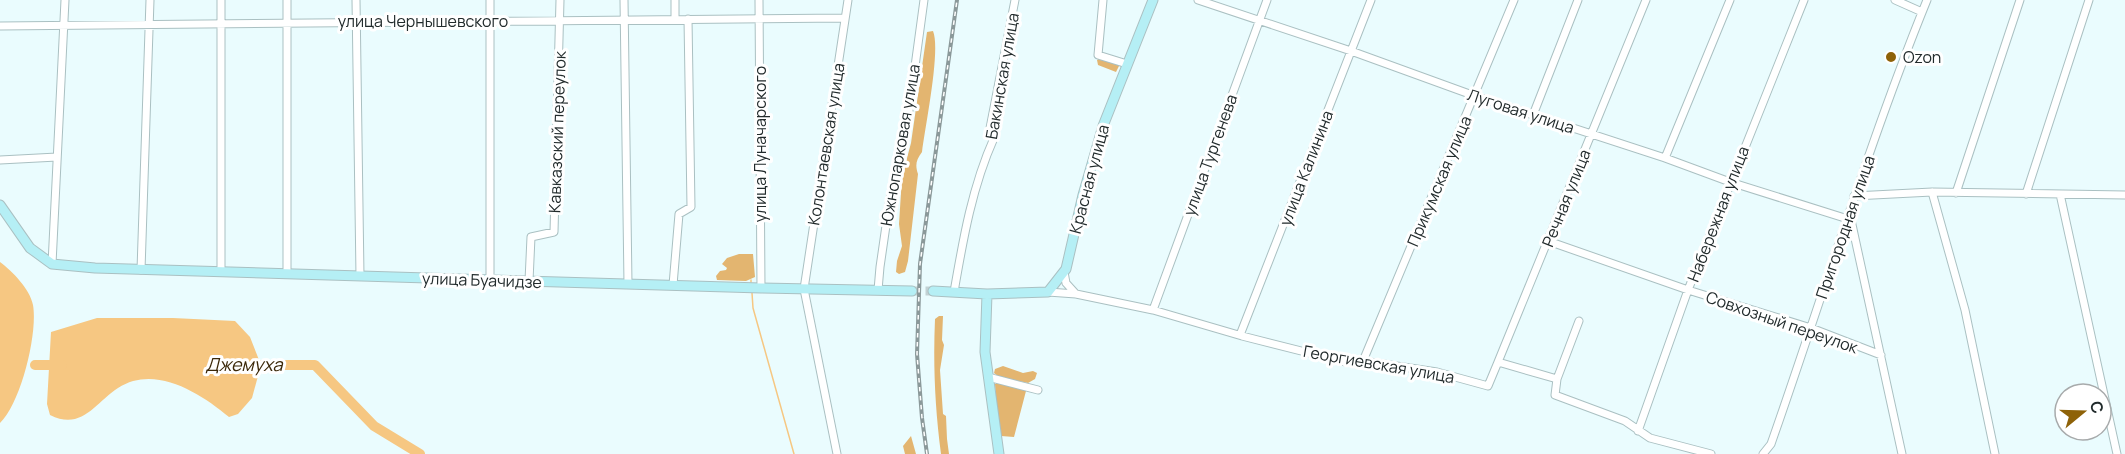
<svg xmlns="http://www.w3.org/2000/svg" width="2125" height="454" viewBox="0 0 2125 454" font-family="Manrope,sans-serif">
	<rect width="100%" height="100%" fill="#eafcfe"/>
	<path fill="#e3b570" d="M933,31C941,50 925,127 922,152C916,160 915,165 918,174L908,261L905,272L899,274L896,272L897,261L902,246L899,224L902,177L911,143L927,32Z
		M1100,58L1120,64L1116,72L1098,65L1097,60Z
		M739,254H753L755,277L746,281L717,280L716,276L720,271L726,270L727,268L722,264L727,258Z
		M939,316H943L942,340L944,345L940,370L943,414L946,416L947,439L949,454H941C935,408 933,365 935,319Z
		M1003,366L1023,373L1033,371L1037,373L1035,379L1028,383L999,377L994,373L995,369Z
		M999,382L1023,388L1026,391L1014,437L1001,436L996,403L995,384Z
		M911,436L916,454H905L903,446Z"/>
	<path fill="#f6c782" d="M0,262C12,271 30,289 33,305C38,333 21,403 0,423Z
		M97,318H173L235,321L250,337L261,365L252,398L238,414L229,417C200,393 155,364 118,388C95,403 82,431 50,415L47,404L51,332Z"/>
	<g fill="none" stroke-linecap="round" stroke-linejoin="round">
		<path stroke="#f6c782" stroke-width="1.5" d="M751,280V282
			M752,293L753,308L794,454"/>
		<path stroke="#f6c782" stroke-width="10" d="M35,365H62
			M249,365H315L374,426L420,454"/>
		<path stroke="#c2d2d4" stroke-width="9" stroke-dasharray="9 4.5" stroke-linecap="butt" d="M912,291H933"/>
		<g stroke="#aac0c2" stroke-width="9">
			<path id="street" d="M221,0V272
				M287,0V274
				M356,0L360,276
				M624,0L628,284
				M675,0V19
				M759,0L761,288
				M1103,0L1098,55L1127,64
				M1198,0L1351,51L1475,96L1665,158L1730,182L1851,220L1902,454
				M1895,0L1922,12
				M0,26L845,18
				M1533,115L1578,0
				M1665,158L1730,0
				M0,160L57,157
				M1932,192L1965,310L1995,454
				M1956,193L2020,0
				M2026,194L2089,0
				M2060,194L2117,454
				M1854,196L1932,192L2125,195
				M1548,241L1688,290L1811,328L1881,355
				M52,264L65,0
				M141,270L150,0
				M1064,272L1066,283L1076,294
				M490,280V0
				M529,281L531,237L554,232L560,0
				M673,285L679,214L691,207L688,19
				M878,290L880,267L890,198L907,125L924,0
				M954,292C963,240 972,187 994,138L990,128L1015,0
				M1048,292L1076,294L1153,310L1242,336L1345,362L1363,361L1437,372L1488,386L1498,362L1557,379L1555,395L1625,421L1650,438L1711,454
				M1153,310L1267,0
				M1240,335L1371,0
				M1363,361L1514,0
				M1498,362L1646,0
				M988,377L1038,390
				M1557,379L1579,321
				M1638,431L1688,290L1804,0
				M837,454L804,289L848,0
				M1763,454L1771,444C1823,296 1868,145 1927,0"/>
		</g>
		<g stroke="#aac0c2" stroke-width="11">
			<path id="secondary" d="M0,205L30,248L52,264L95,268L761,288L912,291
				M933,291L987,294L1048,292L1066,269L1083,195L1103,126L1153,0
				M987,294L985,352L999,454"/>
		</g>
		<use href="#street" stroke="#fff" stroke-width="7"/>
		<use href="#secondary" stroke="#b5eff5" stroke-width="9"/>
		<g stroke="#8b999a" stroke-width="4">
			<path id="rail" d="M927,454L922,418L917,354L920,264L957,0"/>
		</g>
		<use href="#rail" stroke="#fff" stroke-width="1.5" stroke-dasharray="4.5" stroke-linecap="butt"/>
	</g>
	<circle fill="#8e6208" stroke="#fff" stroke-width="2" cx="1891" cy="57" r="6"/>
	<g text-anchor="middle" stroke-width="6" stroke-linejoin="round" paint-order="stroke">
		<g font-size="16" fill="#222b2c" stroke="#fff">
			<text x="423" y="27">улица Чернышевского</text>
			<text transform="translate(1002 76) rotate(-80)" y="6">Бакинская улица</text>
			<text transform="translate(1521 111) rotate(18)" y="6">Луговая улица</text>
			<text transform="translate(557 132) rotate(-88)" y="6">Кавказский переулок</text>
			<text transform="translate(760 144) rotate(-90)" y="6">улица Луначарского</text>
			<text transform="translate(826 144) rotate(-81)" y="6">Колонтаевская улица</text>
			<text transform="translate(900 145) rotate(-80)" y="6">Южнопарковая улица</text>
			<text transform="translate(1210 155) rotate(-70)" y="6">улица Тургенева</text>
			<text transform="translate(1306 168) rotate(-69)" y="6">улица Калинина</text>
			<text transform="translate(1089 179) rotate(-75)" y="6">Красная улица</text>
			<text transform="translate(1439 181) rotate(-67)" y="6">Прикумская улица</text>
			<text transform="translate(1566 198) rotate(-68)" y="6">Речная улица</text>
			<text transform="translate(1718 214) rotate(-69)" y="6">Набережная улица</text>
			<text transform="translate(1845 227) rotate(-71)" y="6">Пригородная улица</text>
			<text transform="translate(482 280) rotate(2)" y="6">улица Буачидзе</text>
			<text transform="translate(1782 322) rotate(19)" y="6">Совхозный переулок</text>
			<text transform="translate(1379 364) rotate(10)" y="6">Георгиевская улица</text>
		</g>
		<g font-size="16" fill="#222b2c" stroke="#fff" text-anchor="start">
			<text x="1903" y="63">Ozon</text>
		</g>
		<g font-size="18" font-style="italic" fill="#3b2809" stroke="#fff">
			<text x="244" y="371">Джемуха</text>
		</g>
	</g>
	<g transform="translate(2083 412) rotate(71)"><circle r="28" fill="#ffffff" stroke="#a7aaab" stroke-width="1.5"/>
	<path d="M0-4.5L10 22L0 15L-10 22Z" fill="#8e6208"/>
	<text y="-9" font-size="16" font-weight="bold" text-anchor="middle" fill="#222b2c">С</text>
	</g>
</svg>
